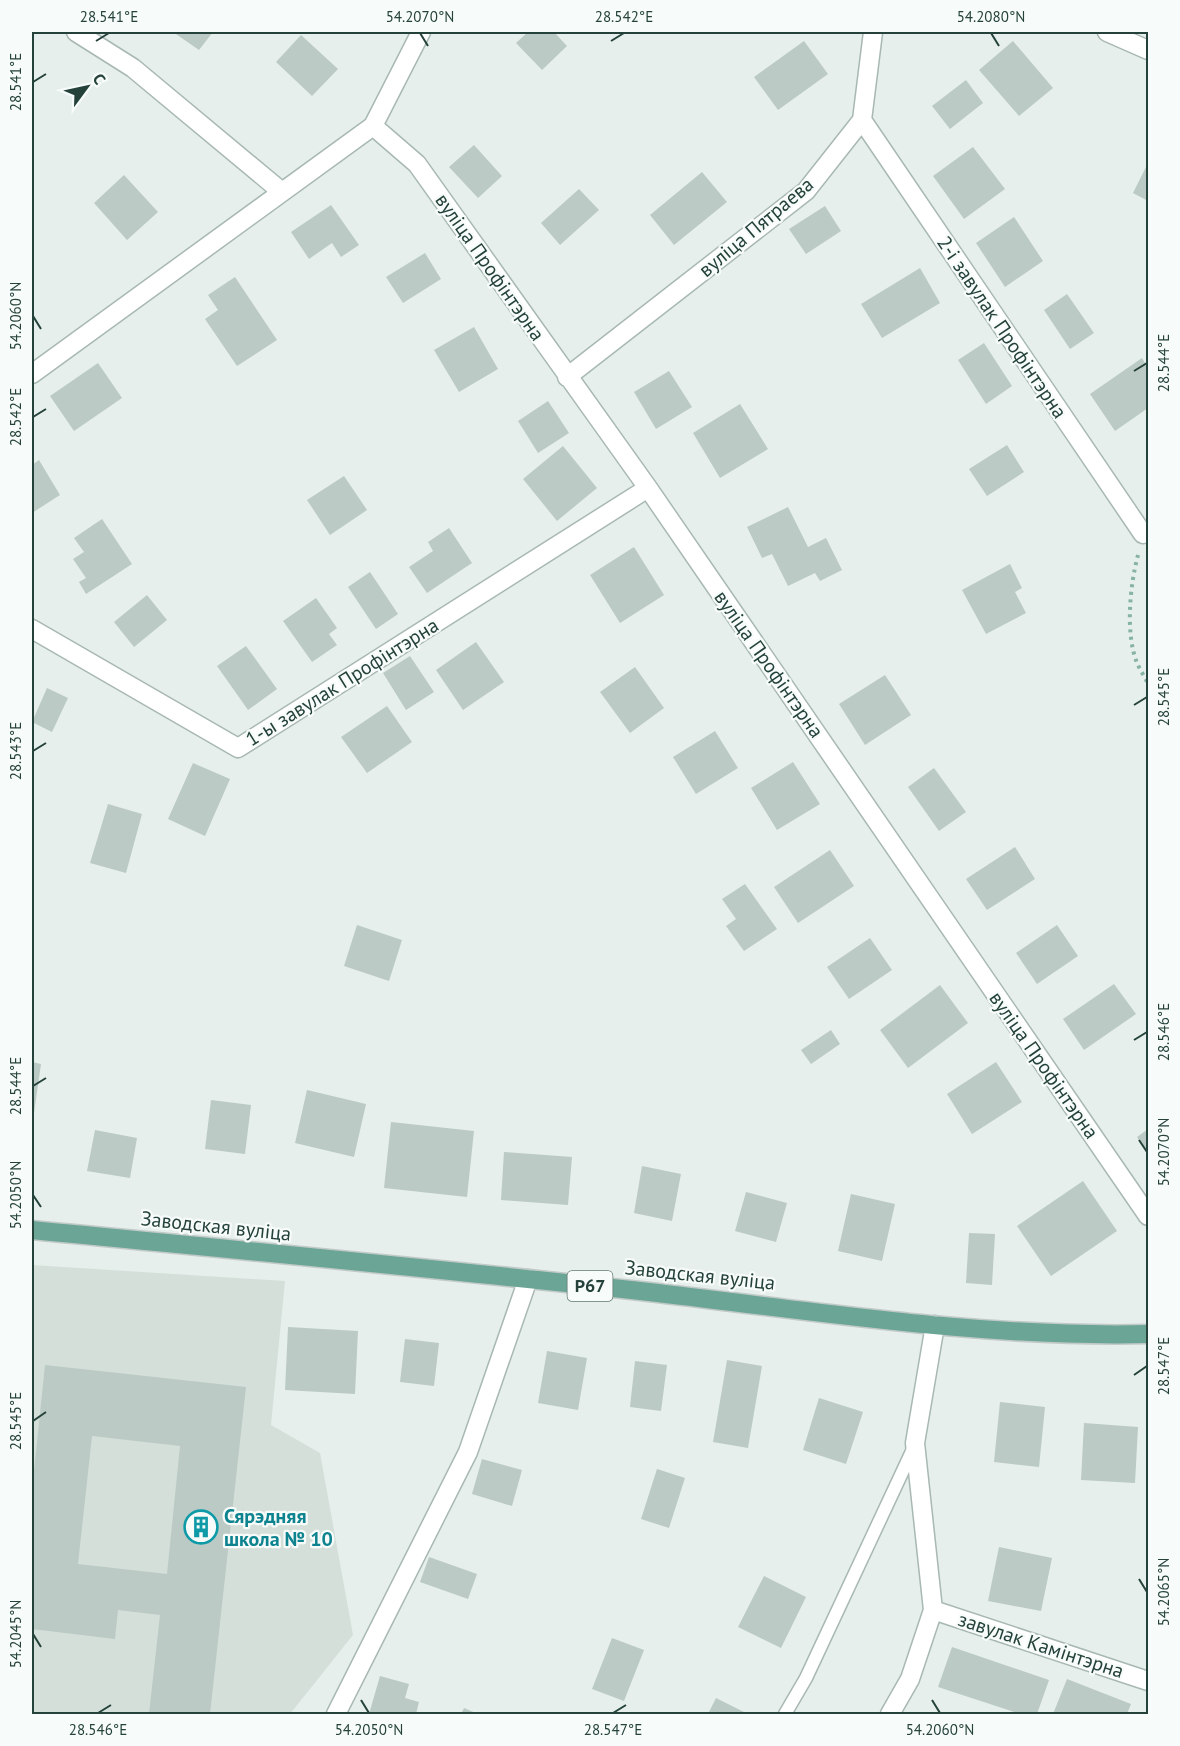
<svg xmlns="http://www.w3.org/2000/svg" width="1180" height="1746" viewBox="0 0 1180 1746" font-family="'PT Sans',sans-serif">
	<rect width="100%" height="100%" fill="#e6efeb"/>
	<path fill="#d4dfda" d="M32,1265L285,1281L271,1425L320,1453L353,1635L290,1714H32Z"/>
	<path fill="#bbcac4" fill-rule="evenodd" d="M173,32H213L199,50Z
		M528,32H554L567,46L542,70L516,43Z
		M301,35L338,69L312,96L276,62Z
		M804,41L828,74L778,110L754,77Z
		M1013,41L1053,88L1019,116L979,70Z
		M966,80L983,103L950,129L932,106Z
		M474,145L502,176L478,198L449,167Z
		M973,147L1005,189L964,219L933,176Z
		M1148,163V201L1133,193Z
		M702,172L727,202L674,245L650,215Z
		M124,175L158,212L127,240L94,203Z
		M579,189L599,210L560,245L541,223Z
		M331,205L359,245L341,257L332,243L309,259L291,232Z
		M825,206L841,231L806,254L789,229Z
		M1014,217L1043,261L1005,287L976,243Z
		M425,253L441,279L403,303L386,277Z
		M920,268L940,303L882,338L861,304Z
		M235,277L277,340L237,366L205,319L218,310L208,295Z
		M1067,294L1094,333L1070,349L1044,310Z
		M474,327L498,369L459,392L434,350Z
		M984,343L1012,386L986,404L958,360Z
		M1142,358L1148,368V408L1115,431L1090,394Z
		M98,363L122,398L74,431L50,396Z
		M669,371L692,407L656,429L634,392Z
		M548,401L569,433L538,453L518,421Z
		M740,404L768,449L720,478L693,433Z
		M1007,445L1024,472L987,496L969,469Z
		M563,446L597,488L557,521L523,479Z
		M39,460L60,495L32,513V465Z
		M344,476L367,510L330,535L307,500Z
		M788,507L808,547L826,538L842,570L820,581L815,573L788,586L772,554L762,558L747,527Z
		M102,519L132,564L86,594L79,582L86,578L73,559L84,552L74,538Z
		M449,528L472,563L427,593L409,567L433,551L428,542Z
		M634,547L664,595L620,623L590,575Z
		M1010,564L1022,588L1015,592L1026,613L986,634L962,590Z
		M370,572L398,614L376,629L348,587Z
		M147,595L167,620L134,647L114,622Z
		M316,598L337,628L329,634L337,645L312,662L283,621Z
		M476,642L504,682L463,710L436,670Z
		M246,646L277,689L248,710L217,666Z
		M410,656L434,692L406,710L383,673Z
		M635,667L664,708L630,733L600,692Z
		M885,675L911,715L865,745L839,704Z
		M47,688L68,698L52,732L32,722Z
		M387,706L412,742L367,773L341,737Z
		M715,731L738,768L696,794L673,757Z
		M793,762L820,804L777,830L751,788Z
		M193,763L230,779L205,836L168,819Z
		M934,768L966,812L939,831L908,787Z
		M108,804L142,814L126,873L90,863Z
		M1015,847L1035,879L987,910L966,879Z
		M830,850L854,886L798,923L774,887Z
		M745,884L777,929L744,951L726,926L736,919L722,899Z
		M357,925L402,940L389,981L344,966Z
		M1057,925L1078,956L1037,984L1016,953Z
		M870,938L892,970L849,999L827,967Z
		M1114,984L1136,1014L1084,1050L1063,1019Z
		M940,985L968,1023L908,1068L880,1030Z
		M831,1030L840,1044L811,1064L801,1050Z
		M32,1062L41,1064L33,1120H32Z
		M996,1062L1022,1102L972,1134L947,1094Z
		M307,1090L366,1104L354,1157L295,1143Z
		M211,1100L251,1105L245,1154L205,1149Z
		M391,1122L474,1131L467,1197L384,1188Z
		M1148,1129V1155L1137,1137Z
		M95,1130L137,1138L130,1178L87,1171Z
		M504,1152L572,1157L568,1205L501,1200Z
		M642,1166L681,1174L672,1221L634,1213Z
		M1083,1181L1117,1231L1051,1276L1017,1226Z
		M746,1192L787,1203L776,1242L735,1231Z
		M851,1194L895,1204L882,1261L838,1251Z
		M969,1233L995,1234L992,1285L966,1283Z
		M288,1327L358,1331L355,1394L285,1390Z
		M405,1339L439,1343L434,1386L400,1382Z
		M547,1351L587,1358L578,1410L538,1403Z
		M727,1360L762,1366L748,1448L713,1442Z
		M635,1361L667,1365L661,1411L630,1407Z
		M45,1365L246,1387L210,1714H149L160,1615L118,1610L115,1639L32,1629V1490ZM92,1436L180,1446L167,1574L78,1564Z
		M819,1398L863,1412L846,1464L803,1450Z
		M1000,1402L1045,1407L1039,1467L994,1462Z
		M1084,1423L1138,1427L1135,1483L1081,1480Z
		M482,1459L522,1470L512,1506L472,1494Z
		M657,1469L685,1478L669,1528L641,1519Z
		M999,1547L1052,1558L1041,1611L988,1601Z
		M429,1557L477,1574L468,1599L420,1582Z
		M764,1576L806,1597L781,1648L738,1627Z
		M612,1638L644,1650L624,1701L592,1689Z
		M952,1647L1049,1680L1037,1714H1020L938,1687Z
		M380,1676L409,1684L405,1698L419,1702L416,1714H369Z
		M1067,1679L1131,1704L1127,1714H1053Z
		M716,1698L748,1714H708Z
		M464,1708L478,1714H461Z"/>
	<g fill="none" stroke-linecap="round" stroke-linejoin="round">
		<g stroke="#a8b8b2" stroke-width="15">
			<path id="lane" d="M785,1714L806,1678L914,1447"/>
		</g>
		<g stroke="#a8b8b2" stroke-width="21">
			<path id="street" d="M76,32L133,68L282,192
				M1107,32L1148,50
				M862,120L1143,534
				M373,126L417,164L648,488L1148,1216
				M32,374L373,126L421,32
				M567,377L806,191L862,120L873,32
				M32,629L238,748L648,488
				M933,1610L1148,1681
				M336,1714L468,1452L528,1279
				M890,1714L910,1679L933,1610L915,1443L935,1325"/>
		</g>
		<g stroke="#c2cac8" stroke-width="21">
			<path id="primary" d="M32,1230C237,1250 443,1269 649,1292C814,1311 982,1338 1148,1334"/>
		</g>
		<path stroke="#86b3a5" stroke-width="4" stroke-dasharray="3 4.5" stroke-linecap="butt" d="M1138,555C1130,585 1125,633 1137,663C1140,670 1145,677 1148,684"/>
		<use href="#lane" stroke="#fff" stroke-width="12"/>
		<use href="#street" stroke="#fff" stroke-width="18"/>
		<use href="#primary" stroke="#6aa596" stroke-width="18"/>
	</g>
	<path fill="none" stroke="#24423a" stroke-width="2" d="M420,33L428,46M991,33L999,46M96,41L109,33M611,41L624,33M33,82L46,74M33,316L41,329M1134,371L1147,363M33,417L46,409M1134,705L1147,697M33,751L46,743M1134,1040L1147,1032M33,1086L46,1078M1139,1140L1147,1152M33,1195L41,1207M1134,1375L1147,1366M33,1421L46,1412M1139,1579L1147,1592M33,1634L41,1647M361,1700L369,1713M932,1700L940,1713M98,1713L111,1705M613,1713L626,1705"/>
	<defs>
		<g id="building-ring" transform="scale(1.725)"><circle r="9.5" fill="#f7fbf9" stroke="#0f9aa8" stroke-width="1.5"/><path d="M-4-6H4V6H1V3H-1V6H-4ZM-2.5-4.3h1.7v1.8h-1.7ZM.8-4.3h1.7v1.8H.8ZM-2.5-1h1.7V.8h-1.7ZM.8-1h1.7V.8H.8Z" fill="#0f9aa8"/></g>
	</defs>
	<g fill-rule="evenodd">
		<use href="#building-ring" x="201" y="1527"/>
	</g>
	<g text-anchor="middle" stroke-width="4.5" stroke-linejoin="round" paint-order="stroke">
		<rect fill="#f7fbf9" stroke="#637a73" stroke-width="1.5" x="567.5" y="1271" width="45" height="30" rx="4.5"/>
		<g font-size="18" font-weight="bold" fill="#24423a">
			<text x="590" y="1292">Р67</text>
		</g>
		<g font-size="20" fill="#24423a" stroke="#f7fbf9">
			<text transform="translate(756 227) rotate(-40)" y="7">вуліца Пятраева</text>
			<text transform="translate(490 267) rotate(55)" y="7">вуліца Профінтэрна</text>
			<text transform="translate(1002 327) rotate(56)" y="7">2-і завулак Профінтэрна</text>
			<text transform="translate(769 664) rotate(55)" y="7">вуліца Профінтэрна</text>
			<text transform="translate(342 682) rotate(-32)" y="7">1-ы завулак Профінтэрна</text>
			<text transform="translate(1044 1065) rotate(55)" y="7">вуліца Профінтэрна</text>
			<text transform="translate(216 1226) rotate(6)" y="7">Заводская вуліца</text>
			<text transform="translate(700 1275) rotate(6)" y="7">Заводская вуліца</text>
			<text transform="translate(1041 1645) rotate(18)" y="7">завулак Камінтэрна</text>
		</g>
		<g font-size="20" font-weight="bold" fill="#0d838f" stroke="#f7fbf9" text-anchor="start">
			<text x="224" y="1523">Сярэдняя<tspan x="224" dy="23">школа № 10</tspan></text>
		</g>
	</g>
	<rect width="1180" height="1746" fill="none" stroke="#f7fbf9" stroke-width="66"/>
	<g transform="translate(87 87) rotate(57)" stroke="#f7fbf9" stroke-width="4.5" paint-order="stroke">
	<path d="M0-4.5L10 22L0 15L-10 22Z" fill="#24423a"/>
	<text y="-9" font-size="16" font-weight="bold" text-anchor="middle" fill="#24423a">С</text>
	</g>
	<rect x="33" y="33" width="1114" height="1680" fill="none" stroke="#24423a" stroke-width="2"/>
	<g font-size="15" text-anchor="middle" fill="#24423a">
		<text x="109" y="22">28.541°E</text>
		<text x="420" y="22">54.2070°N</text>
		<text x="624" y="22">28.542°E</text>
		<text x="991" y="22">54.2080°N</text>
		<text transform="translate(16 82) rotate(-90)" y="5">28.541°E</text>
		<text transform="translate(16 316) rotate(-90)" y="5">54.2060°N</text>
		<text transform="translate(1164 363) rotate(-90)" y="5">28.544°E</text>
		<text transform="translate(16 417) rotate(-90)" y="5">28.542°E</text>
		<text transform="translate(1164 697) rotate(-90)" y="5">28.545°E</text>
		<text transform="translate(16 751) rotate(-90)" y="5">28.543°E</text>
		<text transform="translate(1164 1032) rotate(-90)" y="5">28.546°E</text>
		<text transform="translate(16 1086) rotate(-90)" y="5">28.544°E</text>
		<text transform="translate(1164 1152) rotate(-90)" y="5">54.2070°N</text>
		<text transform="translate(16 1195) rotate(-90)" y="5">54.2050°N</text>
		<text transform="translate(1164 1366) rotate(-90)" y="5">28.547°E</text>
		<text transform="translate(16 1421) rotate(-90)" y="5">28.545°E</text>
		<text transform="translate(1164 1592) rotate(-90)" y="5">54.2065°N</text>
		<text transform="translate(16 1634) rotate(-90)" y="5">54.2045°N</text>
		<text x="98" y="1735">28.546°E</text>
		<text x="369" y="1735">54.2050°N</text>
		<text x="613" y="1735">28.547°E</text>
		<text x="940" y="1735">54.2060°N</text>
	</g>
</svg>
